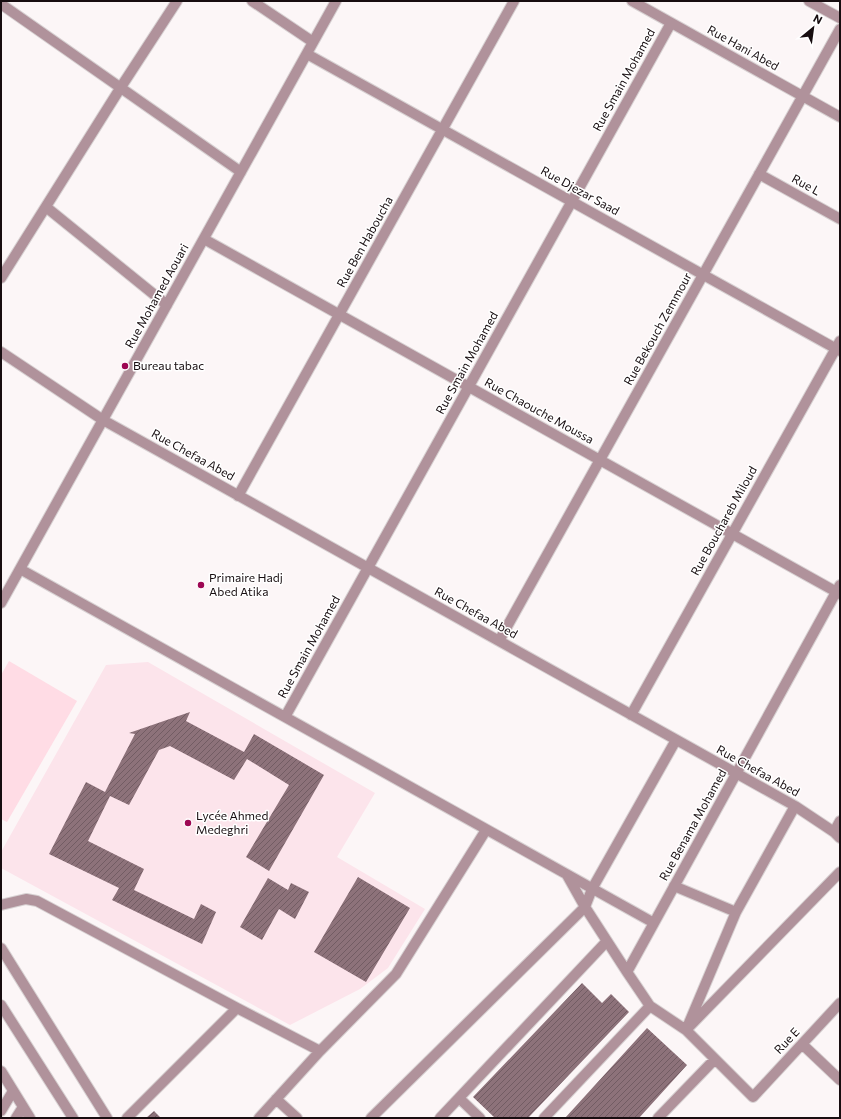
<svg xmlns="http://www.w3.org/2000/svg" width="841" height="1119" viewBox="0 0 841 1119" font-family="Commissioner,sans-serif">
	<defs>
		<pattern id="building-hatch" width="6" height="6" patternUnits="userSpaceOnUse"><rect width="6" height="6" fill="#8d727a"/><path d="M-1 1l2-2M0 6l6-6M5 7l2-2" fill="none" stroke="#725c63"/></pattern>
	</defs>
	<rect width="100%" height="100%" fill="#fcf6f7"/>
	<path fill="#fce4eb" d="M148,662L375,793L337,857L425,909L388,968L360,989L290,1025L1,868V852L106,665Z"/>
	<path fill="#ffdce5" d="M9,661L77,701L7,822L1,819V675Z"/>
	<path fill="url(#building-hatch)" d="M190,712L186,721L244,752L254,734L324,775L269,871L246,857L289,785L247,759L234,780L170,746L159,750L129,805L110,796L88,841L144,869L134,890L194,919L201,904L216,912L202,944L112,900L119,888L49,854L86,782L105,792L135,734L129,733Z
		M358,877L410,908L366,982L314,952Z
		M268,878L288,890L291,883L309,892L295,919L279,909L262,940L240,927Z
		M582,983L602,1003L611,994L629,1012L528,1118H495L473,1097Z
		M647,1028L687,1065L639,1118H565Z
		M154,1111L161,1118H146Z"/>
	<g fill="none" stroke-linecap="round" stroke-linejoin="round">
		<g stroke="#d7d1d2" stroke-width="12">
			<path id="lane" d="M1,1005L73,1118
				M1,1071L30,1118
				M1,1111L13,1091
				M16,1118L23,1107"/>
		</g>
		<g stroke="#d7d1d2" stroke-width="12">
			<path id="street" d="M252,1L313,42
				M632,1L840,117
				M809,1L840,18
				M1,4L241,172
				M307,54L840,351
				M759,174L840,219
				M46,207L167,305
				M204,239L840,594
				M1,278L121,87L177,1
				M1,352L103,420L795,806L834,832L840,838
				M238,496L514,1
				M20,569L654,923
				M1,603L336,1
				M499,641L840,29
				M631,715L840,341
				M285,717L671,23
				M795,806L736,912L686,1030L753,1097L840,1003
				M834,832L840,821
				M567,875L585,907L627,972L650,1006L686,1030L840,872
				M674,886L736,912
				M1,905L26,899L37,901L237,1008L320,1051
				M1,948L107,1118
				M627,972L840,585
				M802,1044L840,1080
				M459,1098L480,1118
				M276,1099L297,1118
				M127,1118L237,1008
				M259,1118L320,1051L396,974L486,830
				M371,1118L585,907L592,889L676,740
				M440,1118L607,941
				M544,1118L650,1006
				M658,1118L715,1059"/>
		</g>
		<use href="#lane" stroke="#b0929b" stroke-width="10"/>
		<use href="#street" stroke="#b0929b" stroke-width="10"/>
	</g>
	<g fill="#9d0753" stroke="#fff" stroke-width="1.5">
		<circle cx="125" cy="366" r="4"/>
		<circle cx="201" cy="585" r="4"/>
		<circle cx="188" cy="823" r="4"/>
	</g>
	<g text-anchor="middle" stroke-width="3" stroke-linejoin="round" paint-order="stroke">
		<g font-size="12" fill="#170d10" stroke="#fff">
			<text transform="translate(743 48) rotate(29)" y="4">Rue Hani Abed</text>
			<text transform="translate(624 80) rotate(-61)" y="4">Rue Smain Mohamed</text>
			<text transform="translate(806 185) rotate(29)" y="4">Rue L</text>
			<text transform="translate(580 191) rotate(29)" y="4">Rue Djezar Saad</text>
			<text transform="translate(365 242) rotate(-61)" y="4">Rue Ben Haboucha</text>
			<text transform="translate(157 296) rotate(-61)" y="4">Rue Mohamed Aouari</text>
			<text transform="translate(658 329) rotate(-61)" y="4">Rue Bekouch Zemmour</text>
			<text transform="translate(467 363) rotate(-61)" y="4">Rue Smain Mohamed</text>
			<text transform="translate(539 411) rotate(29)" y="4">Rue Chaouche Moussa</text>
			<text transform="translate(193 455) rotate(29)" y="4">Rue Chefaa Abed</text>
			<text transform="translate(724 521) rotate(-61)" y="4">Rue Bouchareb Miloud</text>
			<text transform="translate(476 613) rotate(29)" y="4">Rue Chefaa Abed</text>
			<text transform="translate(309 647) rotate(-61)" y="4">Rue Smain Mohamed</text>
			<text transform="translate(758 771) rotate(29)" y="4">Rue Chefaa Abed</text>
			<text transform="translate(693 825) rotate(-61)" y="4">Rue Benama Mohamed</text>
			<text transform="translate(787 1041) rotate(-47)" y="4">Rue E</text>
		</g>
		<g font-size="12" fill="#170d10" stroke="#fff" text-anchor="start">
			<text x="133" y="370">Bureau tabac</text>
			<text x="209" y="582">Primaire Hadj<tspan x="209" dy="14">Abed Atika</tspan></text>
			<text x="196" y="820">Lycée Ahmed<tspan x="196" dy="14">Medeghri</tspan></text>
		</g>
	</g>
	<rect width="841" height="1119" fill="none" stroke="#170d10" stroke-width="4"/>
	<g transform="translate(813 28) rotate(29)" stroke="#ffffff" stroke-width="3" paint-order="stroke">
	<path d="M0-3L7 15L0 10L-7 15Z" fill="#170d10"/>
	<text y="-6" font-size="11" font-weight="bold" text-anchor="middle" fill="#170d10">N</text>
	</g>
</svg>
